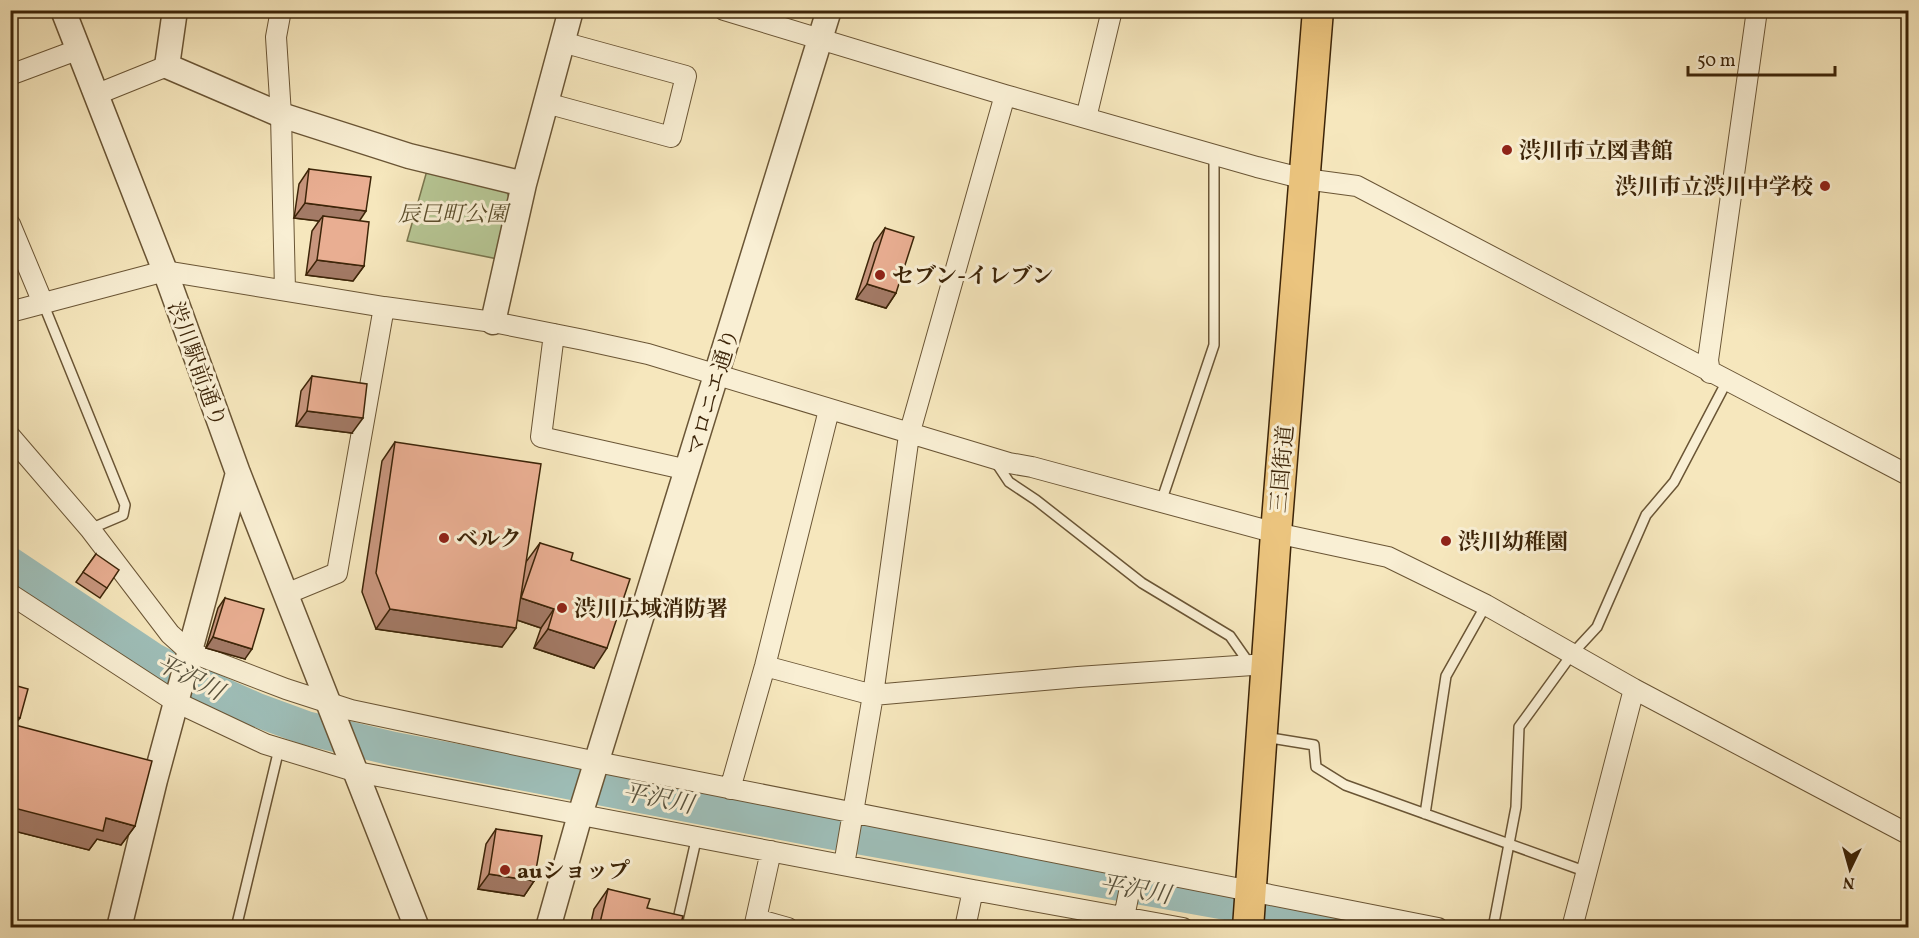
<svg xmlns="http://www.w3.org/2000/svg" width="1919" height="938" viewBox="0 0 1919 938" font-family="Vollkorn,'Noto Serif JP',serif">
	<rect width="100%" height="100%" fill="#f6e7bd"/>
	<filter id="stains"><feTurbulence type="fractalNoise" baseFrequency=".00333" numOctaves="4"/><feColorMatrix values="0 0 0 0 .2 0 0 0 0 .09 0 0 0 0 .02 0 0 0 .5 -.17"/></filter>
	<radialGradient id="worn" r=".72"><stop offset=".6" stop-color="#630" stop-opacity="0"/><stop offset="1" stop-color="#630" stop-opacity=".3"/></radialGradient>
	<path fill="#b7c795" stroke="#7a764e" stroke-width="1.5" d="M428,167L506,189L511,203L498,259L407,241Z"/>
	<g fill="none" stroke-linecap="round" stroke-linejoin="round">
		<path stroke="#9ebeb8" stroke-width="34" d="M10,564L152,659L203,686L257,710L306,728L394,749L818,830L1271,911L1344,928"/>
		<g stroke="#6a5535" stroke-width="12">
			<path id="service" d="M43,303L125,505L123,515L90,529
				M995,461L1009,482L1036,500L1142,583L1230,636L1251,666
				M1161,502L1214,345V154
				M1265,737L1314,745L1316,767L1345,785L1587,872
				M1425,814L1446,676L1486,605
				M236,928L279,749
				M676,928L697,836
				M1493,928L1516,807L1519,727L1572,654L1597,627L1646,515L1674,482L1727,381"/>
		</g>
		<g stroke="#6a5535" stroke-width="22">
			<path id="minor" d="M281,10L276,37L281,115L285,290
				M724,10L1005,95L1257,167L1305,179L1357,186L1908,475
				M10,75L77,50
				M95,95L167,66
				M546,103L671,137L686,76L562,42
				M1086,118L1112,10
				M10,224L43,303
				M10,312L165,271L384,307L493,322L584,340L648,354L1009,463L1032,467L1276,533L1388,557L1486,605L1634,689L1908,834
				M554,334L541,437L688,470
				M1710,373L1708,360L1757,10
				M10,436L90,529L170,634L190,652L286,689L351,710L597,762L1438,928
				M10,594L176,702L265,744L357,772L973,890L1183,928
				M286,594L337,573L384,307
				M765,666L873,695L1078,677L1267,664
				M730,789L765,666L829,410
				M844,865L873,695L909,435L1005,95
				M1124,917L1134,868
				M756,919L788,928
				M754,928L771,851
				M965,928L973,890
				M1572,928L1634,689"/>
		</g>
		<g stroke="#6a5535" stroke-width="27">
			<path id="tertiary" d="M63,10L165,271L238,473L417,928
				M175,10L167,66L281,115L409,156L524,184
				M493,322L524,184L571,10
				M119,928L155,780L238,473
				M548,928L580,815L829,10"/>
		</g>
		<g stroke="#3c2408" stroke-width="33">
			<path id="primary" d="M1248,928L1276,533L1318,10"/>
		</g>
		<use href="#service" stroke="#f9efd4" stroke-width="9"/>
		<use href="#minor" stroke="#f9efd4" stroke-width="20"/>
		<use href="#tertiary" stroke="#f9efd4" stroke-width="24"/>
		<use href="#primary" stroke="#ebc47e" stroke-width="30"/>
	</g>
	<path fill="#c8967e" stroke="#3c2408" stroke-width="1.5" d="M309,169L360,220L364,266L353,281L306,275L312,231L319,221L294,218L299,184Z
		M885,228L896,293L886,308L856,299L874,243Z
		M312,376L352,433L296,426L301,391Z
		M395,442L526,562L540,543L571,560L594,668L534,648L541,628L517,620L502,647L376,629L362,592L382,461Z
		M96,554L107,588L100,598L76,582Z
		M225,598L245,659L206,648L218,608Z
		M15,725L135,826L121,845L97,839L89,850L10,830V732Z
		M496,829L534,881L524,896L478,889L486,844Z
		M608,889L647,908L680,927H590L594,909Z"/>
	<path fill="#a37a66" stroke="#3c2408" stroke-width="1.5" d="M305,203L366,211L356,226L323,216L319,221L294,218Z
		M317,260L364,266L353,281L306,275Z
		M867,284L896,293L886,308L856,299Z
		M307,411L363,418L352,433L296,426Z
		M521,598L554,609L541,628L508,617Z
		M390,609L516,628L502,647L376,629Z
		M548,629L607,648L594,668L534,648Z
		M213,637L252,649L245,659L206,648Z
		M10,715L20,718L10,731Z
		M10,807L106,818L135,826L121,845L97,839L89,850L10,830Z
		M489,874L534,881L524,896L478,889Z"/>
	<path fill="#e9ae92" stroke="#3c2408" stroke-width="1.5" d="M309,169L371,177L366,211L305,203Z
		M323,216L369,222L364,266L317,260Z
		M885,228L914,237L896,293L867,284Z
		M312,376L367,384L363,418L307,411Z
		M395,442L541,464L516,628L390,609L376,573Z
		M540,543L573,553L571,560L630,579L607,648L548,629L554,609L521,598Z
		M96,554L119,570L107,588L83,572Z
		M225,598L264,609L252,649L213,637Z
		M10,684L28,689L20,718L10,715Z
		M15,725L152,761L135,826L106,818L103,831L10,807V744Z
		M496,829L542,836L534,881L489,874Z
		M608,889L650,899L647,908L683,916L680,927H599Z"/>
	<g fill="#8f2418" stroke="#f9efd4" stroke-width="2">
		<circle cx="1507" cy="150" r="6"/>
		<circle cx="1825" cy="186" r="6"/>
		<circle cx="880" cy="275" r="6"/>
		<circle cx="444" cy="538" r="6"/>
		<circle cx="1446" cy="541" r="6"/>
		<circle cx="562" cy="608" r="6"/>
		<circle cx="505" cy="870" r="6"/>
	</g>
	<g text-anchor="middle" stroke-width="6" stroke-linejoin="round" paint-order="stroke">
		<g font-size="22" font-weight="bold" fill="#3c2408" stroke="#f9efd4" text-anchor="start">
			<text x="1519" y="158">渋川市立図書館</text>
			<text x="1813" y="194" text-anchor="end">渋川市立渋川中学校</text>
			<text x="892" y="283">セブン-イレブン</text>
			<text x="456" y="546">ベルク</text>
			<text x="1458" y="549">渋川幼稚園</text>
			<text x="574" y="616">渋川広域消防署</text>
			<text x="517" y="878">auショップ</text>
		</g>
		<g font-size="22" font-style="italic" fill="#5b4d2b" stroke="#f9efd4">
			<text x="453" y="221">辰巳町公園</text>
		</g>
		<g font-size="22" fill="#3c2408" stroke="#f9efd4">
			<text transform="translate(198 364) rotate(70)" y="8">渋川駅前通り</text>
			<text transform="translate(712 392) rotate(-73)" y="8">マロニエ通り</text>
			<text transform="translate(1281 469) rotate(-85)" y="8">三国街道</text>
		</g>
		<g font-size="24" font-style="italic" fill="#59523d" stroke="#f9efd4">
			<text transform="translate(190 677) rotate(27)" y="8">平沢川</text>
			<text transform="translate(658 798) rotate(11)" y="8">平沢川</text>
			<text transform="translate(1135 889) rotate(10)" y="8">平沢川</text>
		</g>
	</g>
	<rect width="1919" height="938" fill="none" stroke="#f6e7bd" stroke-width="36"/>
	<rect x="12" y="12" width="1895" height="914" fill="none" stroke="#3c2408" stroke-width="3"/>
	<rect x="18" y="18" width="1883" height="902" fill="none" stroke="#3c2408" stroke-width="1.5"/>
	<g transform="translate(1850 869) rotate(185)" stroke="#f9efd4" stroke-width="4.5" paint-order="stroke">
	<path d="M0-4.5L10 22L0 15L-10 22Z" fill="#3c2408"/>
	<text y="-9" font-size="16" font-weight="bold" text-anchor="middle" fill="#3c2408">N</text>
	</g>
	<path d="M1688 66v9h147v-9" fill="none" stroke="#3c2408" stroke-width="3"/>
	<text x="1697" y="66" font-size="18" fill="#3c2408" stroke="#f9efd4" stroke-width="4.5" paint-order="stroke">50 m</text>
	<rect width="100%" height="100%" filter="url(#stains)"/>
	<rect width="100%" height="100%" fill="url(#worn)"/>
</svg>
